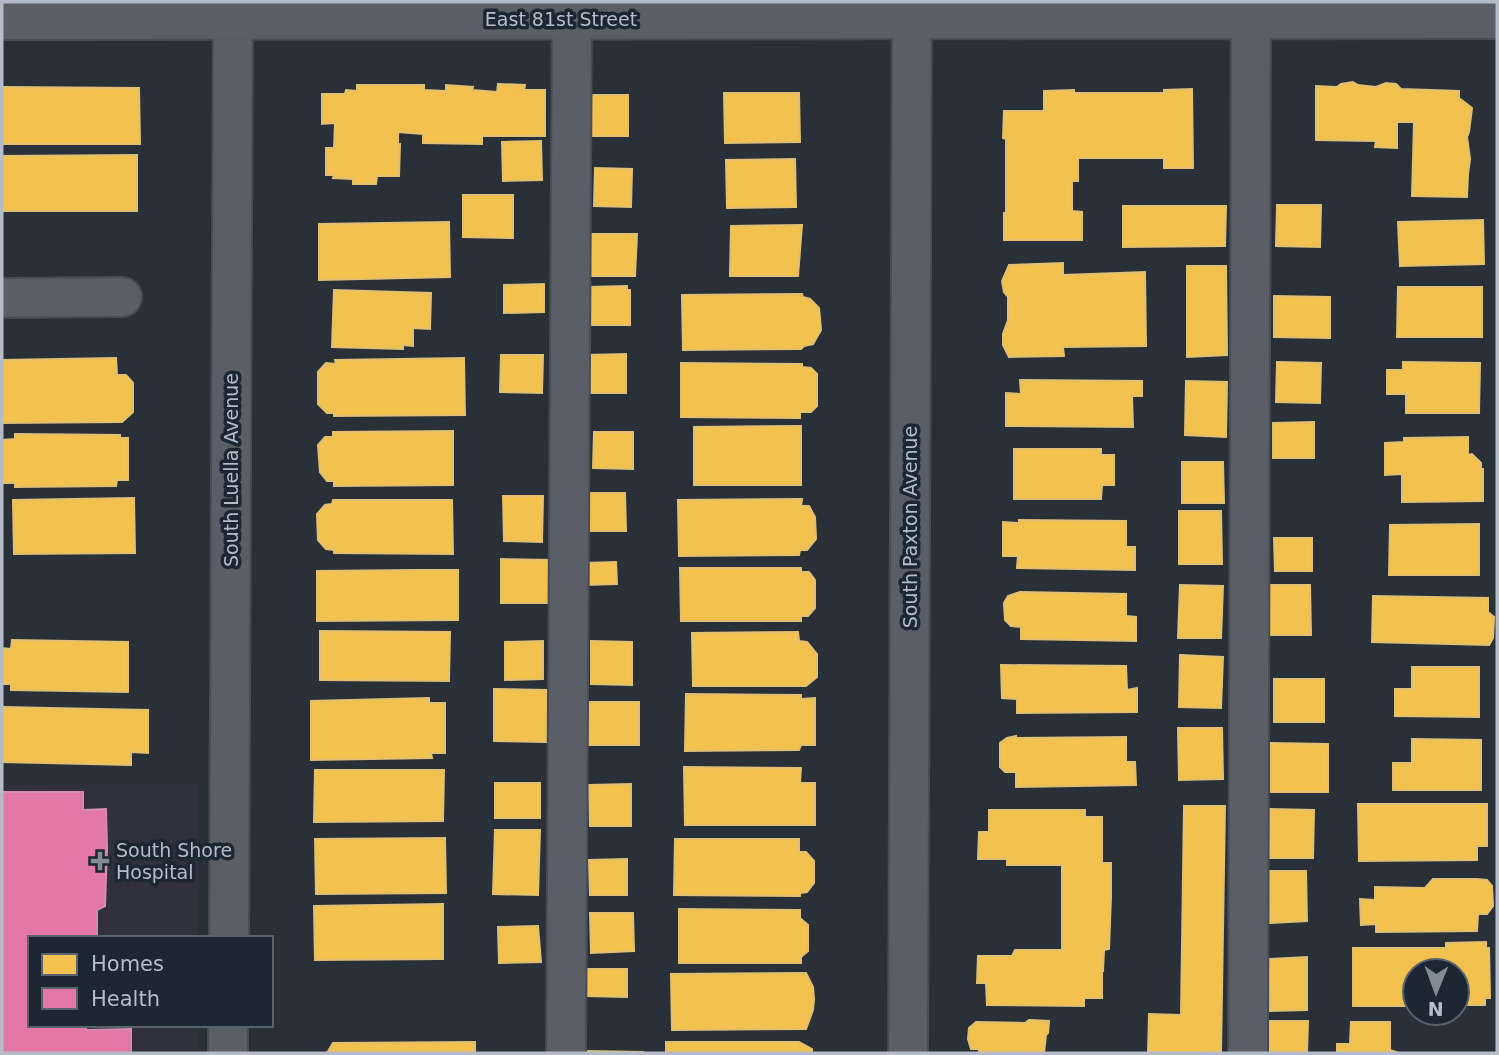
<svg xmlns="http://www.w3.org/2000/svg" width="1499" height="1055" viewBox="0 0 1499 1055" font-family="'DejaVu Sans',sans-serif">
	<rect width="100%" height="100%" fill="#2a3038"/>
	<path fill="#31303e" d="M199,783L198,938H30V1025H198V1053H2V785Z"/>
	<path fill="#f2c14e" stroke="#dfc073" stroke-width="2" d="M1353,82L1358,85L1376,87L1386,83L1396,84L1401,89L1459,91V98L1472,108L1469,132L1467,137L1470,159L1468,174L1467,197L1412,196L1414,122H1397V148L1375,147L1376,141L1316,140V86L1337,87L1341,84Z
		M498,84L525,85L524,90H545V136H482V144L423,143V134L398,132V144H400L399,176H377L376,184H353V179L333,178L334,175H326V148H334L335,123L322,124V94H345L346,90L357,91V85H424V90L446,91V85L473,87L472,90L497,92Z
		M2,87L139,88L140,144H2Z
		M1192,89L1193,168H1164V158H1078V181H1072V211L1082,212V240H1004V213H1006V139L1003,138L1004,111H1044V91L1074,90V93H1164V90Z
		M724,93H799L800,142L725,143Z
		M590,95H628V136H590Z
		M541,141L542,180L503,181L502,142Z
		M137,155V211H2V156Z
		M795,159L796,207L727,208L726,160Z
		M595,168L632,169L631,207L594,206Z
		M463,195H513V238L463,237Z
		M1277,205H1321L1320,247L1276,246Z
		M1123,206H1226L1225,246L1123,247Z
		M1483,220L1484,264L1400,266L1398,222Z
		M449,222L450,277L319,280V224Z
		M802,225L798,276H730L731,226Z
		M589,234H637L635,276H588Z
		M1063,263V275L1145,272L1146,346L1063,347L1064,356L1009,357L1003,345V334L1008,320V297L1004,292L1002,281L1009,265Z
		M1187,266H1226L1227,355L1187,357Z
		M544,284V312L504,313V285Z
		M627,286V290H630V325H587L586,287Z
		M1398,287H1482V337H1397Z
		M334,290L431,293L430,329L413,328V346L403,345V349L332,347Z
		M802,294L803,297L810,299L819,308L821,330L813,344L804,346L801,349L683,350L682,295Z
		M1274,296L1330,297V338L1274,337Z
		M626,354V393H586V355Z
		M501,355H543L542,393L500,392Z
		M116,358L117,375H126L133,383V412L122,422L2,423V360Z
		M464,358L465,415L334,416V413H327L318,404V372L326,363L336,364L335,360Z
		M1277,362L1321,363L1320,403L1276,402Z
		M1403,362L1480,363L1479,413H1406V394H1387V370H1403Z
		M681,363L802,364V367L811,368L817,374V406L811,412H800V418L681,417Z
		M1020,380L1142,381V396H1132L1133,427L1006,426V393L1021,394Z
		M1186,381L1227,382L1226,437L1185,435Z
		M1314,422V458H1273V423Z
		M801,426V485H694V427Z
		M453,431V485L334,486V481H327L320,472L318,445L325,437H333V432Z
		M594,432H633V469L593,468Z
		M15,434L120,435V438H128V480H117L116,486L15,487V483H2V440L15,439Z
		M1468,437V455L1472,454L1481,463V469H1483V501L1402,502V474L1385,475V443L1404,442V438Z
		M1014,449H1101V455H1114V485H1102L1101,499H1014Z
		M1182,462H1223L1224,503H1182Z
		M588,493H625L626,531H589Z
		M503,496H543L542,542L504,541Z
		M134,498L135,553L14,554L13,500Z
		M802,499L801,506H809L815,517L816,539L807,550H800L799,555L679,556L678,500Z
		M333,500H452L453,554L334,553V550L326,549L318,540L317,514L325,505L332,504Z
		M1179,511H1221L1222,564H1179Z
		M1019,520L1126,521V547H1135V570L1017,568L1018,556H1003V522L1019,523Z
		M1479,524V575H1389L1390,525Z
		M1274,538H1312V571H1275Z
		M501,559L552,560L551,603H501Z
		M616,562L617,584L584,585V563Z
		M680,568H801V572H809L815,580V608L808,616H801V621H681Z
		M414,570H458V620L317,621V571Z
		M1180,585L1223,586L1221,638H1178Z
		M1265,585H1310L1311,635H1266Z
		M1020,592L1126,594V616L1136,617V641L1021,639V627L1011,626L1005,620L1004,603L1008,596Z
		M1373,596L1488,598V612L1494,617L1493,638L1489,645L1372,642Z
		M320,631L450,632L449,681L320,680Z
		M798,632L799,641L807,642L817,654V677L806,686H693L692,633Z
		M12,640L128,642V692L11,690V684H2V648L11,649Z
		M543,641V679L505,680V642Z
		M591,641L632,642V685L591,684Z
		M1180,655L1223,657L1221,708L1179,707Z
		M1001,665L1126,666L1127,690L1137,688V712L1017,713V699L1002,698Z
		M1412,667H1479V717L1395,716V689H1412Z
		M1274,679H1324V722H1274Z
		M494,689L546,690V742L494,741Z
		M686,694L801,695V699L815,698V745H801L799,750L685,751Z
		M429,698V703H445V753H431L432,758L311,760V701Z
		M589,702H639V745H589Z
		M2,707L148,710V753L131,752V765L2,762Z
		M1178,728H1222L1223,779L1179,780Z
		M1016,736V738L1126,737V762H1135L1136,785L1016,787V772H1005L1000,767V743L1007,738Z
		M1412,739L1481,740V790H1393V763H1412Z
		M1271,743L1328,744V792H1271Z
		M684,767L801,768L800,783H815V825H685Z
		M315,770H444L443,821L314,822Z
		M495,783H540V818H495Z
		M631,784V826H590L589,785Z
		M1358,804H1487V846H1477V860L1359,861Z
		M1184,806H1225L1221,1053L1148,1052L1149,1014L1181,1015Z
		M1270,809L1314,810L1313,858H1270Z
		M989,810H1085V817H1102V863H1111V896L1109,949L1104,950L1103,971H1102V998H1084V1006L987,1005L986,983H977L978,956H1012L1015,950H1062V865H1007V859H978L979,832H989Z
		M495,830H540L538,895L493,894Z
		M445,838L446,893L316,894L315,839Z
		M675,839H799V852H806L814,861V883L807,892L800,893V896L674,895Z
		M627,859V895H590L589,860Z
		M1269,871H1306L1307,921L1270,923Z
		M1433,879H1477L1487,880L1492,886L1493,906L1487,914H1478L1477,931L1376,932V924L1361,925L1360,899L1375,900V887L1425,888Z
		M443,904V959L315,960L314,906Z
		M679,909L800,910V918L808,925V951L801,957V963H679Z
		M590,913H633L634,951L591,953Z
		M538,926L541,962L499,963L498,927Z
		M1486,942V948H1489L1490,998H1485V1005H1457V971H1415V1006H1353V948H1446V943Z
		M1307,957V1010L1270,1011L1268,959Z
		M586,969H627V997L586,996Z
		M806,973L813,987L814,999L813,1010L806,1029L672,1030L671,974Z
		M1029,1020L1049,1021L1048,1033L1046,1035L1044,1053H979V1049H971L968,1039L969,1028L976,1022L1025,1023Z
		M1268,1021H1308L1307,1053H1268Z
		M1351,1022H1390V1050L1399,1053H1337V1044H1350Z
		M475,1042V1053H327L333,1043Z
		M666,1042H799L812,1049V1053H666Z
		M586,1051L643,1052V1053H586Z"/>
	<path fill="#e377a8" stroke="#d58cb2" stroke-width="2" d="M2,792H83V810L106,809L107,848L105,906L97,910V938H30V1025H86V1030L131,1029V1053H2Z"/>
	<g fill="none" stroke-linecap="round" stroke-linejoin="round">
		<g stroke="#484c53" stroke-width="42">
			<path id="minor" d="M2,20L1497,19
				M2,298L122,297
				M229,938L233,2
				M228,1053V1025
				M566,1053L572,2
				M908,1053L912,2
				M1248,1053L1251,2"/>
		</g>
		<use href="#minor" stroke="#5a5e66" stroke-width="38"/>
	</g>
	<path fill="#848b96" stroke="#1d2633" stroke-width="2.5" d="M96.5 850.5h7v7h7v7h-7v7h-7v-7h-7v-7h7z"/>
	<g text-anchor="middle" stroke-width="7" stroke-linejoin="round" paint-order="stroke">
		<g font-size="19" fill="#b4bcc9" stroke="#1d2633">
			<text x="561" y="26">East 81st Street</text>
			<text transform="translate(231 470) rotate(-90)" y="7">South Luella Avenue</text>
			<text transform="translate(910 527) rotate(-90)" y="7">South Paxton Avenue</text>
		</g>
		<g font-size="19" fill="#b4bcc9" stroke="#1d2633" text-anchor="start">
			<text x="116" y="857">South Shore<tspan x="116" dy="22">Hospital</tspan></text>
		</g>
	</g>
	<rect width="1499" height="1055" fill="none" stroke="#b4bcc9" stroke-width="7"/>
	<rect x="28" y="936" width="245" height="91" fill="#1d2633" stroke="#59626f" stroke-width="2"/>
	<rect x="42" y="954" width="35" height="21" fill="#f2c14e" stroke="#59626f" stroke-width="2"/>
	<text x="91" y="971" font-size="21" fill="#b4bcc9">Homes</text>
	<rect x="42" y="988" width="35" height="21" fill="#e377a8" stroke="#59626f" stroke-width="2"/>
	<text x="91" y="1006" font-size="21" fill="#b4bcc9">Health</text>
	<g transform="translate(1436 992) rotate(181)"><circle r="33" fill="#1d2633" stroke="#59626f" stroke-width="2"/>
	<path d="M0-5L12 26L0 18L-12 26Z" fill="#848b96"/>
	<text y="-10" font-size="19" font-weight="bold" text-anchor="middle" fill="#b4bcc9">N</text>
	</g>
</svg>
